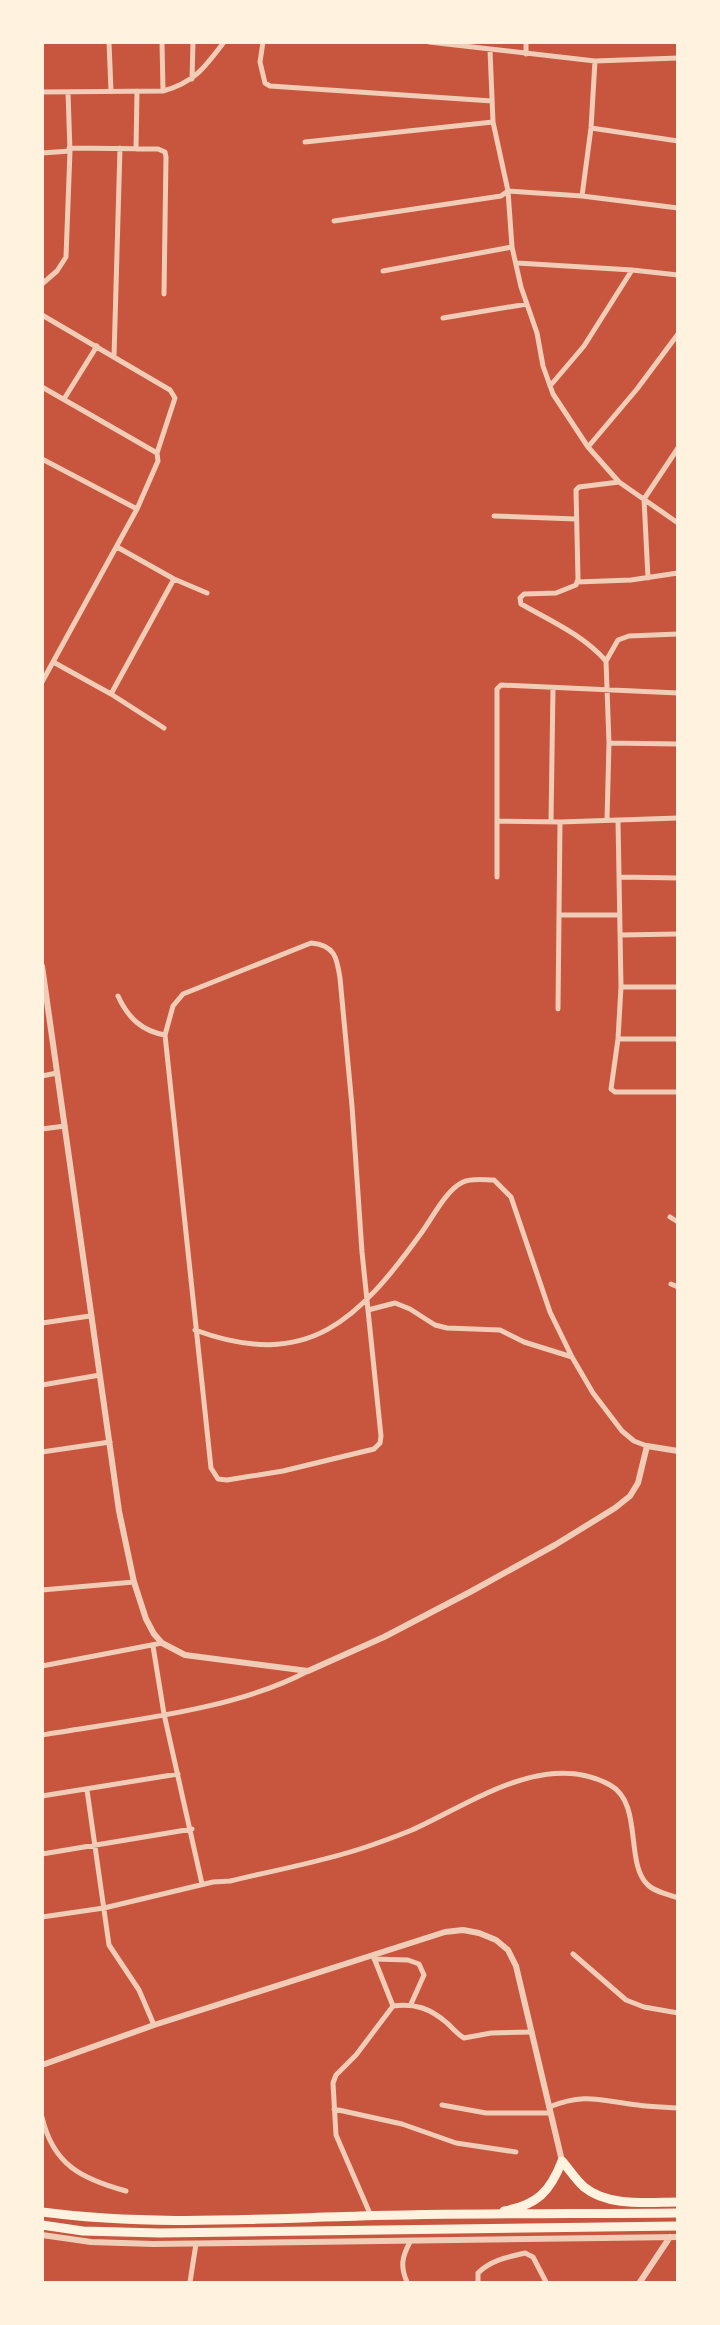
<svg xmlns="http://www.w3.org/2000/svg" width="720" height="2325" viewBox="0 0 720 2325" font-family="'Public Sans',sans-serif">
	<rect width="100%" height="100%" fill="#c8553d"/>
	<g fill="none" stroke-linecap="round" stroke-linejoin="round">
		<path stroke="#f1ccb7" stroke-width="5" d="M109,42L111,91
			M162,42L163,91
			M263,42L260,62L265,83L270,86L492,101
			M429,42L595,61L678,58
			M490,50L493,122L508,191L512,247L521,287L537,333L543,366L553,394L588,447L619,482L678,523
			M526,54V42
			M192,79L193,42
			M42,92L163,91C194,83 205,67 224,42
			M591,128L678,141
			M305,142L493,122
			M69,148L158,149L165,152L166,157L164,294
			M136,149L137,91
			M42,153L70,151
			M582,196L591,128L595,61
			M334,221L501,196L508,191L582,196L678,208
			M517,263L632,270L678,275
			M383,271L512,247
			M42,284L57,271L66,257L70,151L68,92
			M42,315L170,390L175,398L157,453L158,461L137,509L42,682
			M443,318L527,304
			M114,357L120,148
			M550,386L584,346L632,270
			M42,387L157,453
			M64,399L97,346
			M588,447L637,389L678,334
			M42,459L137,509
			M494,516L576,519
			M117,547L174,579L207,593
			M648,578L644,499L678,448
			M577,582L631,580L678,573
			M606,661C583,635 551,621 521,604L520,598L524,594L556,593L576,585L578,579L576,490L579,487L619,482
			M55,663L111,694L164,728
			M111,694L174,579
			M609,743L678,744
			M607,820L609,743L606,661L618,640L629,636L678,634
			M618,820L621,987L618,1039L611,1089L615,1092H678
			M498,821L560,822L678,818
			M551,821L553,688
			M497,877V689L501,685L678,693
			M620,877L678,878
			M560,915H619
			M620,935L678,934
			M311,943C335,945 337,958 340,978L352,1106L362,1252L381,1436L380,1443L374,1449L283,1471L227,1480L218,1479L211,1468L165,1035L173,1006L183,994Z
			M621,987H678
			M118,996C128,1018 142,1031 165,1035
			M558,1009L560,822
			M618,1039H678
			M42,1076L57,1073
			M42,1129L65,1126
			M670,1217L678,1222
			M671,1284L678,1287
			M368,1310L395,1303L410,1309L435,1325L447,1328L500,1330L524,1342L572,1357
			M42,1323L90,1316
			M195,1330C309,1372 359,1319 422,1232C433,1217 446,1190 463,1182C472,1178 484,1180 494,1180L511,1197L550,1312L572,1357L593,1393L622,1431L634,1441L647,1446
			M42,1385L100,1375
			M42,1452L110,1442
			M42,1590L134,1582
			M153,1646L164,1714L202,1884
			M42,1666L162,1643
			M42,1735C124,1721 236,1710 308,1671
			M87,1790L109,1945L139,1990L154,2025
			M42,1796L178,1774
			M42,1854L192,1829
			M42,1917L104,1908L213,1882L230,1881C275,1870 322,1862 366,1847C381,1842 397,1836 412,1830C470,1804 545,1749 610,1785C643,1803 625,1862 647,1884C654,1892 668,1894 678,1898
			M573,1954L626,2000L644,2007L678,2013
			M374,1958L393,2006
			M374,1959L408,1960L419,1964L424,1975L411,2004
			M442,2105L486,2113H550
			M549,2107C586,2092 601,2101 638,2105C651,2107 664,2107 678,2108
			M334,2109L402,2124L456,2143L516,2152
			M42,2117C53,2165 82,2179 126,2191
			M371,2216L336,2135L333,2083L336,2075L356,2055L393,2006C414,2003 430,2008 447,2023C453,2028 457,2034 464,2038L491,2033L532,2032
			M190,2282L196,2244
			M407,2282C400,2266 402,2257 410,2242
			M478,2282V2273C491,2260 508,2257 525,2253L533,2257L546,2282"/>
		<path stroke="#f1ccb7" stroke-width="6" d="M42,966L119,1511L134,1582L146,1619L154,1634L162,1643L185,1655L308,1671L384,1637L470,1592L555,1545L615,1508L630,1496L638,1483L647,1446L678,1451
			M42,2065L154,2025L445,1932L463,1930L479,1933L496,1940L508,1950L516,1966L562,2161
			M42,2235L91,2242L153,2244L678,2237
			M640,2282L670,2237"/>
		<path stroke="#fff3e0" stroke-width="9" d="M562,2161C569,2169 576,2180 584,2187C608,2207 648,2202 678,2202
			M504,2211C537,2205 550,2192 562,2161
			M42,2212C148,2226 254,2219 360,2216C466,2213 572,2214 678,2213
			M42,2225L83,2231L160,2233L678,2226"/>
	</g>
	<rect width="720" height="2325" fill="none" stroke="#fff3e0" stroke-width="88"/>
</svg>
